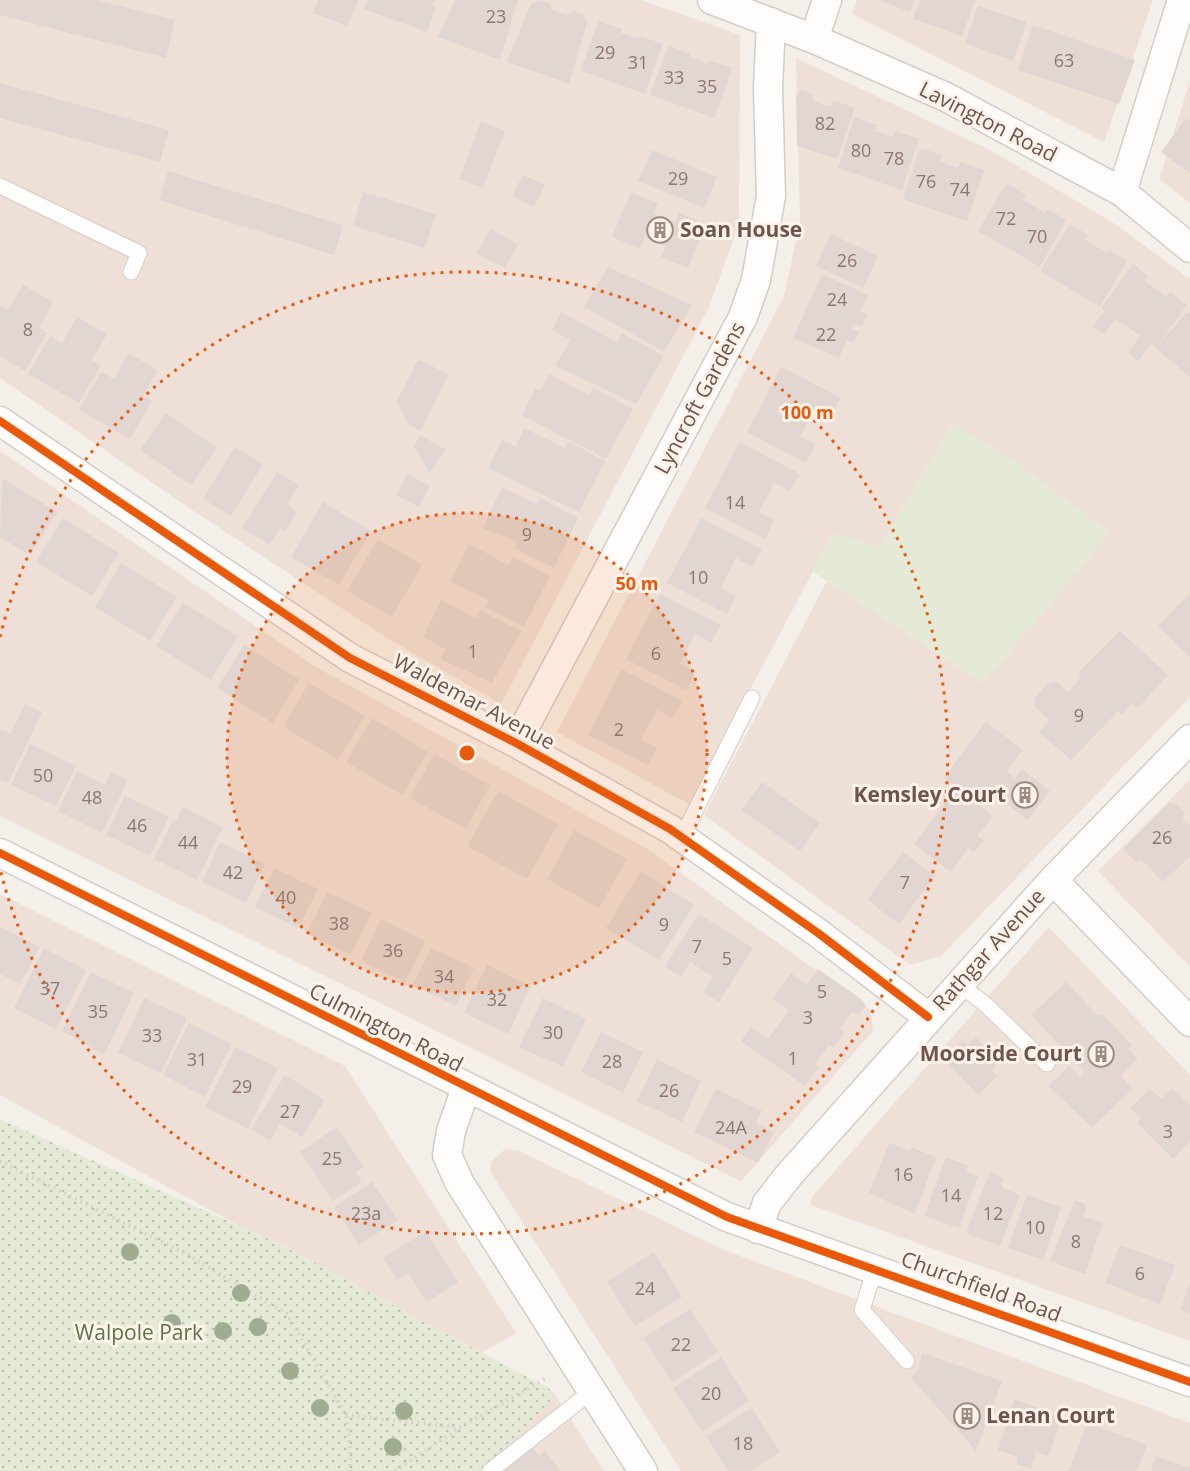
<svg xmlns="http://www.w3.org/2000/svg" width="1190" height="1471" viewBox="0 0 1190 1471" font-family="'Open Sans',sans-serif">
	<defs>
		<pattern id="green-dots" width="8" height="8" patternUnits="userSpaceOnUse" patternTransform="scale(1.5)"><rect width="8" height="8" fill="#e4ead5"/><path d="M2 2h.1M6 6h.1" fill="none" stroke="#bdc0af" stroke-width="1.8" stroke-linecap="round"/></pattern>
	</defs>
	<rect width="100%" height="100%" fill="#f5efe9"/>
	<path fill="#eee0d7" d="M0,0H641L740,35L739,224L709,307L501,704L387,638L189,508L0,378Z
		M857,0H1153L1104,142L852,14Z
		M796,58L992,151L1112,222L1190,279V697L941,956L910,965L704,815L827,581L983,683L1109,533L1009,458L952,424L880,547L833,534L689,804L557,732L784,296L800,222Z
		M1190,81V203L1159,179Z
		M0,451L314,666L649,850L871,1010L873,1031L741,1181L0,816Z
		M1190,780V967L1098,871Z
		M0,894L345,1066L516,1333L482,1353L279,1244L243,1228L0,1095Z
		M1049,927L1190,1075V1341L811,1205L812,1197Z
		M505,1149L519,1151L724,1250L1190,1423V1471H681L491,1173V1162Z
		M553,1391L604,1471H484L550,1401Z"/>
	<path fill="url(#green-dots)" d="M0,1119L279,1244L553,1391L550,1401L484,1471H0Z"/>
	<path fill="#e4ead5" d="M952,424L1009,458L1109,533L983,683L812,571L833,534L880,547Z"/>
	<path fill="#e1d6d1" d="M0,0H97L175,20L166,58L0,15Z
		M318,0H358L348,26L313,13Z
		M368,0H434L432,6L436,7L427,32L364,9Z
		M455,0H518L500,60L438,37Z
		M540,0L550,3L552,10L567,15L574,11L583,14L587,22L569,84L507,62L531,4Z
		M879,0H915L910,12Z
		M920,0H975L962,36L913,19Z
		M978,6L1027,22L1013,61L965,43Z
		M598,21L622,29L621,33L639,39L640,36L663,44L645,94L581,71Z
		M1033,25L1135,60L1119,104L1018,70Z
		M668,46L691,54L690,57L708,64L709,60L732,68L715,118L650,95Z
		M0,83L169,130L160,162L0,118Z
		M802,90L812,94L815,102L831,107L833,100L855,108L837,159L797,146L796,95Z
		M854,117L877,125L875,131L885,134L893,137L895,131L919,139L902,190L838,168Z
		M1186,118L1190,121V173L1161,152Z
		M481,121L505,131L483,188L459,179Z
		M920,148L942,155L940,162L958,168L960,162L984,170L967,221L903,199Z
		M652,150L717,177L704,208L638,181Z
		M168,171L343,225L334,255L159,200Z
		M523,175L545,185L534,207L512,196Z
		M1008,184L1026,195L1023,200L1045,213L1048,209L1066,220L1040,267L978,231L1003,188Z
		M363,192L436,214L425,248L353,226Z
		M631,192L658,203L654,214L675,223L679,213L706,224L688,268L661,257L666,246L645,237L640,248L612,237Z
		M1070,224L1088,235L1085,240L1107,253L1109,250L1127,261L1100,307L1040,271Z
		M490,229L518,244L505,268L477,253Z
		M831,234L878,256L863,288L816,266Z
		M1133,264L1149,276L1145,281L1157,290L1166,297L1170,292L1187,305L1157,346L1187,311L1190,314V377L1151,344L1138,361L1128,353L1140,336L1116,319L1104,334L1093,326L1105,311L1101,308Z
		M608,267L692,305L664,352L584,307Z
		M822,274L868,295L860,311L868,314L862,327L854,324L852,329L859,332L853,343L847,340L839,358L793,338Z
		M23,285L53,302L39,328L47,333L25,371L0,356V305L8,310Z
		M561,312L617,342L622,333L664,356L636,404L555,366L570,340L552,330Z
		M77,317L107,334L92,360L101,365L79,403L28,374L50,336L62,343Z
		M128,353L158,370L143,396L152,401L130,439L79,410L101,372L114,379Z
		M418,360L449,374L420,431L409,425L397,401Z
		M781,367L841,398L832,415L816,407L800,437L816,444L806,463L747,432Z
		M549,374L589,395L593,388L633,409L606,459L522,415L535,389L540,391Z
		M166,413L217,448L191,485L140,450Z
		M524,428L565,448L568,441L605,461L579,512L488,468L502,440L516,447Z
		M420,435L446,450L429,473L414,446Z
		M739,442L800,474L790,491L774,483L759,512L774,520L765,539L705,508Z
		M235,447L263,464L231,516L203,499Z
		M277,472L299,485L287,504L297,512L286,531L280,528L270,545L242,528Z
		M407,474L430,486L419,507L396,495Z
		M2,478L57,512L30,555L0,537Z
		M502,487L537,504L540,498L578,518L554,568L515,549L518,542L483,528Z
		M323,502L371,531L339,585L291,557Z
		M63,518L119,553L92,596L36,562Z
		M701,518L762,549L752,567L736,558L721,588L736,596L727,614L667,583Z
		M378,539L422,565L392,617L347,591Z
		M469,544L509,565L513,557L550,576L524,627L485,607L489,600L450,582Z
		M121,563L177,597L150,641L95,607Z
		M660,594L721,625L711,643L695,634L680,664L695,672L686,690L626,659Z
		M1188,595L1190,597V657L1158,626Z
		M441,600L476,618L481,611L521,631L492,683L441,659L445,649L423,637Z
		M183,603L238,636L211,680L156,646Z
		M1120,631L1168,675L1138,708L1132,703L1122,714L1118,711L1071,760L1039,732L1049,720L1035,707L1034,699L1047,684L1057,682L1068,693L1081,677L1078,673Z
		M244,645L299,679L273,723L217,688Z
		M622,669L682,701L673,718L657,710L641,739L657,748L648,765L588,735Z
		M309,683L365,716L338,760L283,726Z
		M25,704L42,712L8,783L0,779V729L10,734Z
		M372,718L428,752L402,795L346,762Z
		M986,722L1023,750L1007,771L1015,778L1022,769L1050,791L1028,820L1000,799L1007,790L997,783L980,806L993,816L977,836L984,840L974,853L968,848L951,872L914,844L956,787L944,778Z
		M30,744L76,766L56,806L11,785Z
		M434,754L490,785L466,829L410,798Z
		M77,771L105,785L111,772L128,780L102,833L58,811Z
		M762,782L820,823L800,851L741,810Z
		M498,791L558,824L527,879L467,846Z
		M125,796L169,817L150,856L106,835Z
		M1170,802L1173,805L1175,803L1184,811L1183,820L1190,826V856L1163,882L1141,859L1137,863L1123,849Z
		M183,807L223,827L197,880L154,859L173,820L176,821Z
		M574,830L627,859L599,908L547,879Z
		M220,842L265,864L246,903L202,882Z
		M903,852L935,876L899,924L867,900Z
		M275,868L318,889L298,928L255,907Z
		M641,871L694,905L659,960L606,928Z
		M327,892L372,913L351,955L307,934Z
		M699,914L753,948L719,1002L703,992L713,977L690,962L681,977L665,966Z
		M381,919L425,941L405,982L361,961Z
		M0,927L40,947L20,984L0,974Z
		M44,948L86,970L56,1029L14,1008Z
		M431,948L474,968L456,1006L413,985Z
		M487,965L531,986L508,1034L464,1013Z
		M818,969L861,999L866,1006L858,1015L852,1012L840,1029L845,1032L833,1048L829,1045L821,1055L815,1064L819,1067L805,1086L741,1041L751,1027L768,1039L789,1010L773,999L791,973L807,985Z
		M91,972L134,993L104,1055L62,1031Z
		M1066,982L1098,1016L1101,1013L1132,1045L1128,1049L1138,1059L1121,1076L1133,1089L1092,1127L1048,1086L1069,1066L1080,1077L1085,1072L1031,1015Z
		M144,998L187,1018L161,1073L118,1053Z
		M543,998L586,1019L563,1067L519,1047Z
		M189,1023L232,1044L205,1097L163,1075Z
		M601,1032L643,1052L623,1093L581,1072Z
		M976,1037L996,1058L993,1061L997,1065L992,1071L997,1076L978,1095L943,1059L963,1040L968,1045Z
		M235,1047L278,1068L248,1129L205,1107Z
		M657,1059L701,1081L682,1122L637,1101Z
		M285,1075L325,1100L302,1137L280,1124L270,1141L251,1129Z
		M1172,1088L1190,1106V1141L1173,1159L1137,1123L1141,1119L1130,1108L1150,1089L1161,1099Z
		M716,1089L762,1111L756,1123L774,1132L758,1163L694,1132Z
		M337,1127L364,1167L356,1172L362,1182L333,1201L300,1152Z
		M889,1143L910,1151L911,1147L936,1157L915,1214L869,1193Z
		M946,1157L968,1166L966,1172L978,1176L959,1228L924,1216Z
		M990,1172L1004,1178L1001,1187L1020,1195L1000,1246L966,1233Z
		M372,1182L398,1220L359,1245L334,1207Z
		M1027,1195L1061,1207L1043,1260L1008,1248Z
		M1075,1200L1087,1205L1083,1216L1103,1223L1085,1274L1050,1261Z
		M426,1231L458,1282L427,1302L408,1273L397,1280L383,1258Z
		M1120,1245L1175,1265L1160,1304L1105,1283Z
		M654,1252L682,1297L635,1326L607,1282Z
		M1190,1284V1314L1180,1310Z
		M690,1309L718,1352L672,1382L643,1338Z
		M922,1353L1002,1381L976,1451L911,1378L918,1370Z
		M721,1357L749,1401L702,1431L673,1388Z
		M1014,1399L1062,1417L1049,1456L1036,1452L1031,1469L1016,1464L1018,1457L998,1450Z
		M752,1408L780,1452L750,1471H728L706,1436Z
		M1087,1423L1147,1445L1137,1471H1069Z
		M530,1445L539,1456L545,1451L560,1471H498Z
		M1156,1456L1190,1468V1471H1151Z"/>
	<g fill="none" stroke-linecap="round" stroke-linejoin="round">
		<g stroke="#d4ccc8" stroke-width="17">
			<path id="service" d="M0,186L139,253L131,272
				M682,837L752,698
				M959,984L986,1005L1047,1064
				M875,1269L862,1310L907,1361
				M490,1471L592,1391"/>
		</g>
		<g stroke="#d4ccc8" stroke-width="31">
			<path id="minor" d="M712,0L814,39L946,97L1122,192L1190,248
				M814,39L827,0
				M1122,192L1182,0
				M0,421L350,658L516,743L670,829L818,933L928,1017
				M516,743L743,317L756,280L771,196L768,88L771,22
				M0,853L727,1217L1190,1382
				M1053,880L1190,1022
				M466,1088L451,1131L447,1155L459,1182L643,1471
				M758,1229L767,1203L789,1175L1053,880L1190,739"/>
		</g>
		<path stroke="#d7ceca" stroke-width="4" stroke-dasharray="1.5 4.5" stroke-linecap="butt" d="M0,1161L190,1256L287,1314L346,1415L350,1448V1471
			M346,1415L460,1427
			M395,1471L461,1427L548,1377"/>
		<use href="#service" stroke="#fefdfc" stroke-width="15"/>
		<use href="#minor" stroke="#fefdfc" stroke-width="28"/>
		<g stroke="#fdf3ea" stroke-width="11">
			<path id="cycleway" d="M0,421L350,658L516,743L670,829L818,933L928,1017
				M0,853L727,1217L1190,1382"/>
		</g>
		<use href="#cycleway" stroke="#e8590c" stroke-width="8"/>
	</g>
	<g fill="#a0ac8f">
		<circle cx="130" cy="1252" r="9"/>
		<circle cx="241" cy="1293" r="9"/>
		<circle cx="172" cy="1323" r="9"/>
		<circle cx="258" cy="1327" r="9"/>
		<circle cx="223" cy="1331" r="9"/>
		<circle cx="290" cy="1371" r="9"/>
		<circle cx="320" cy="1408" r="9"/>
		<circle cx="404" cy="1411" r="9"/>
		<circle cx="393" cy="1447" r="9"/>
	</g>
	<circle cx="467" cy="753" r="240" fill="#e8590c" fill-opacity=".12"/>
	<g fill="none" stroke="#e8590c" stroke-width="3" stroke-dasharray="3 6">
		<circle cx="467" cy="753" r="240"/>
		<path d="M0 637A481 481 0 1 1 0 869"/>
	</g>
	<defs>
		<g id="building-ring" transform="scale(1.35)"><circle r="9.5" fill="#fdf3ea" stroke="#9f8a83" stroke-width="1.5"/><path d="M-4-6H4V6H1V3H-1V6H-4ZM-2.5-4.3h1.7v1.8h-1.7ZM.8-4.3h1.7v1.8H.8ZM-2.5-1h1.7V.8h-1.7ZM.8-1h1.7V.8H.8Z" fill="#9f8a83"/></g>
	</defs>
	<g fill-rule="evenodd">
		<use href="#building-ring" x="660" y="230"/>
		<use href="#building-ring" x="1025" y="795"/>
		<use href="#building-ring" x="1101" y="1054"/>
		<use href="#building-ring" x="967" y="1416"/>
	</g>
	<g text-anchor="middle" stroke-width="6" stroke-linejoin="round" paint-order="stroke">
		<g font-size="18" fill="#8e7670">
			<text x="496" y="23">23</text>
			<text x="605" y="59">29</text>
			<text x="1064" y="67">63</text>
			<text x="638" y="69">31</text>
			<text x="674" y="84">33</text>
			<text x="707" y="93">35</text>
			<text x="825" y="130">82</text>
			<text x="861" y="157">80</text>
			<text x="894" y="165">78</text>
			<text x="678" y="185">29</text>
			<text x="926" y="188">76</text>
			<text x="960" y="196">74</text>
			<text x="1006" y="225">72</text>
			<text x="1037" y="243">70</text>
			<text x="847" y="267">26</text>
			<text x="837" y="306">24</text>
			<text x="28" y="336">8</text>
			<text x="826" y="341">22</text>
			<text x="735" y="509">14</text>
			<text x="527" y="541">9</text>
			<text x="698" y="584">10</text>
			<text x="473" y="658">1</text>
			<text x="656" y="660">6</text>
			<text x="1079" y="722">9</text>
			<text x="619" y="736">2</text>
			<text x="43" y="782">50</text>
			<text x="92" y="804">48</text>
			<text x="137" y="832">46</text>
			<text x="1162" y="844">26</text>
			<text x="188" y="849">44</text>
			<text x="233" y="879">42</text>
			<text x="905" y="889">7</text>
			<text x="286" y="904">40</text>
			<text x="339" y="930">38</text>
			<text x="664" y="931">9</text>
			<text x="697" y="953">7</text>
			<text x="393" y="957">36</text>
			<text x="727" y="965">5</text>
			<text x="444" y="983">34</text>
			<text x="50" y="995">37</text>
			<text x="822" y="998">5</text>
			<text x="497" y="1006">32</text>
			<text x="98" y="1018">35</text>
			<text x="808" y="1024">3</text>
			<text x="553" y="1039">30</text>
			<text x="152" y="1042">33</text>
			<text x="793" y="1065">1</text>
			<text x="197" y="1066">31</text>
			<text x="612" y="1068">28</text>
			<text x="242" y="1093">29</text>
			<text x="669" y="1097">26</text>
			<text x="290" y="1118">27</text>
			<text x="731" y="1134">24A</text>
			<text x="1168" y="1138">3</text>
			<text x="332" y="1165">25</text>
			<text x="903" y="1181">16</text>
			<text x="951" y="1202">14</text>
			<text x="366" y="1220">23a</text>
			<text x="993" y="1220">12</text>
			<text x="1035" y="1234">10</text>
			<text x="1076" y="1248">8</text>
			<text x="1140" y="1280">6</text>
			<text x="645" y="1295">24</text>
			<text x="681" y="1351">22</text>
			<text x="711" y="1400">20</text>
			<text x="743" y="1450">18</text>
		</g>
		<g font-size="21" fill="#70544c" stroke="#fdf3ea">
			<text transform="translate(988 122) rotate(27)" y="7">Lavington Road</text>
			<text transform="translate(700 398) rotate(-62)" y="7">Lyncroft Gardens</text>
			<text transform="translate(474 702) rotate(28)" y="7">Waldemar Avenue</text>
			<text transform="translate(989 950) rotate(-48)" y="7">Rathgar Avenue</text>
			<text transform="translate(386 1028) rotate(27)" y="7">Culmington Road</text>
			<text transform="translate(981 1287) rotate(20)" y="7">Churchfield Road</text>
		</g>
		<g font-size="21" font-weight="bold" fill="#70544c" stroke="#fdf3ea" text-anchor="start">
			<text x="680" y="237">Soan House</text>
			<text x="1006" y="802" text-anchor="end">Kemsley Court</text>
			<text x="1082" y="1061" text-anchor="end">Moorside Court</text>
			<text x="986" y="1423">Lenan Court</text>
		</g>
		<g font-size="21" fill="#5b7545" stroke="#fdf3ea">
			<text x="139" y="1340">Walpole Park</text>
		</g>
	</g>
	<circle cx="467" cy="753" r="9" fill="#e8590c" stroke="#fdf3ea" stroke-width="3"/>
	<g font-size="18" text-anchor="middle" font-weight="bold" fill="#e8590c" stroke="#fdf3ea" stroke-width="6" stroke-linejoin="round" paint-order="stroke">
		<text x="807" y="419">100 m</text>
		<text x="637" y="590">50 m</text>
	</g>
</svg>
